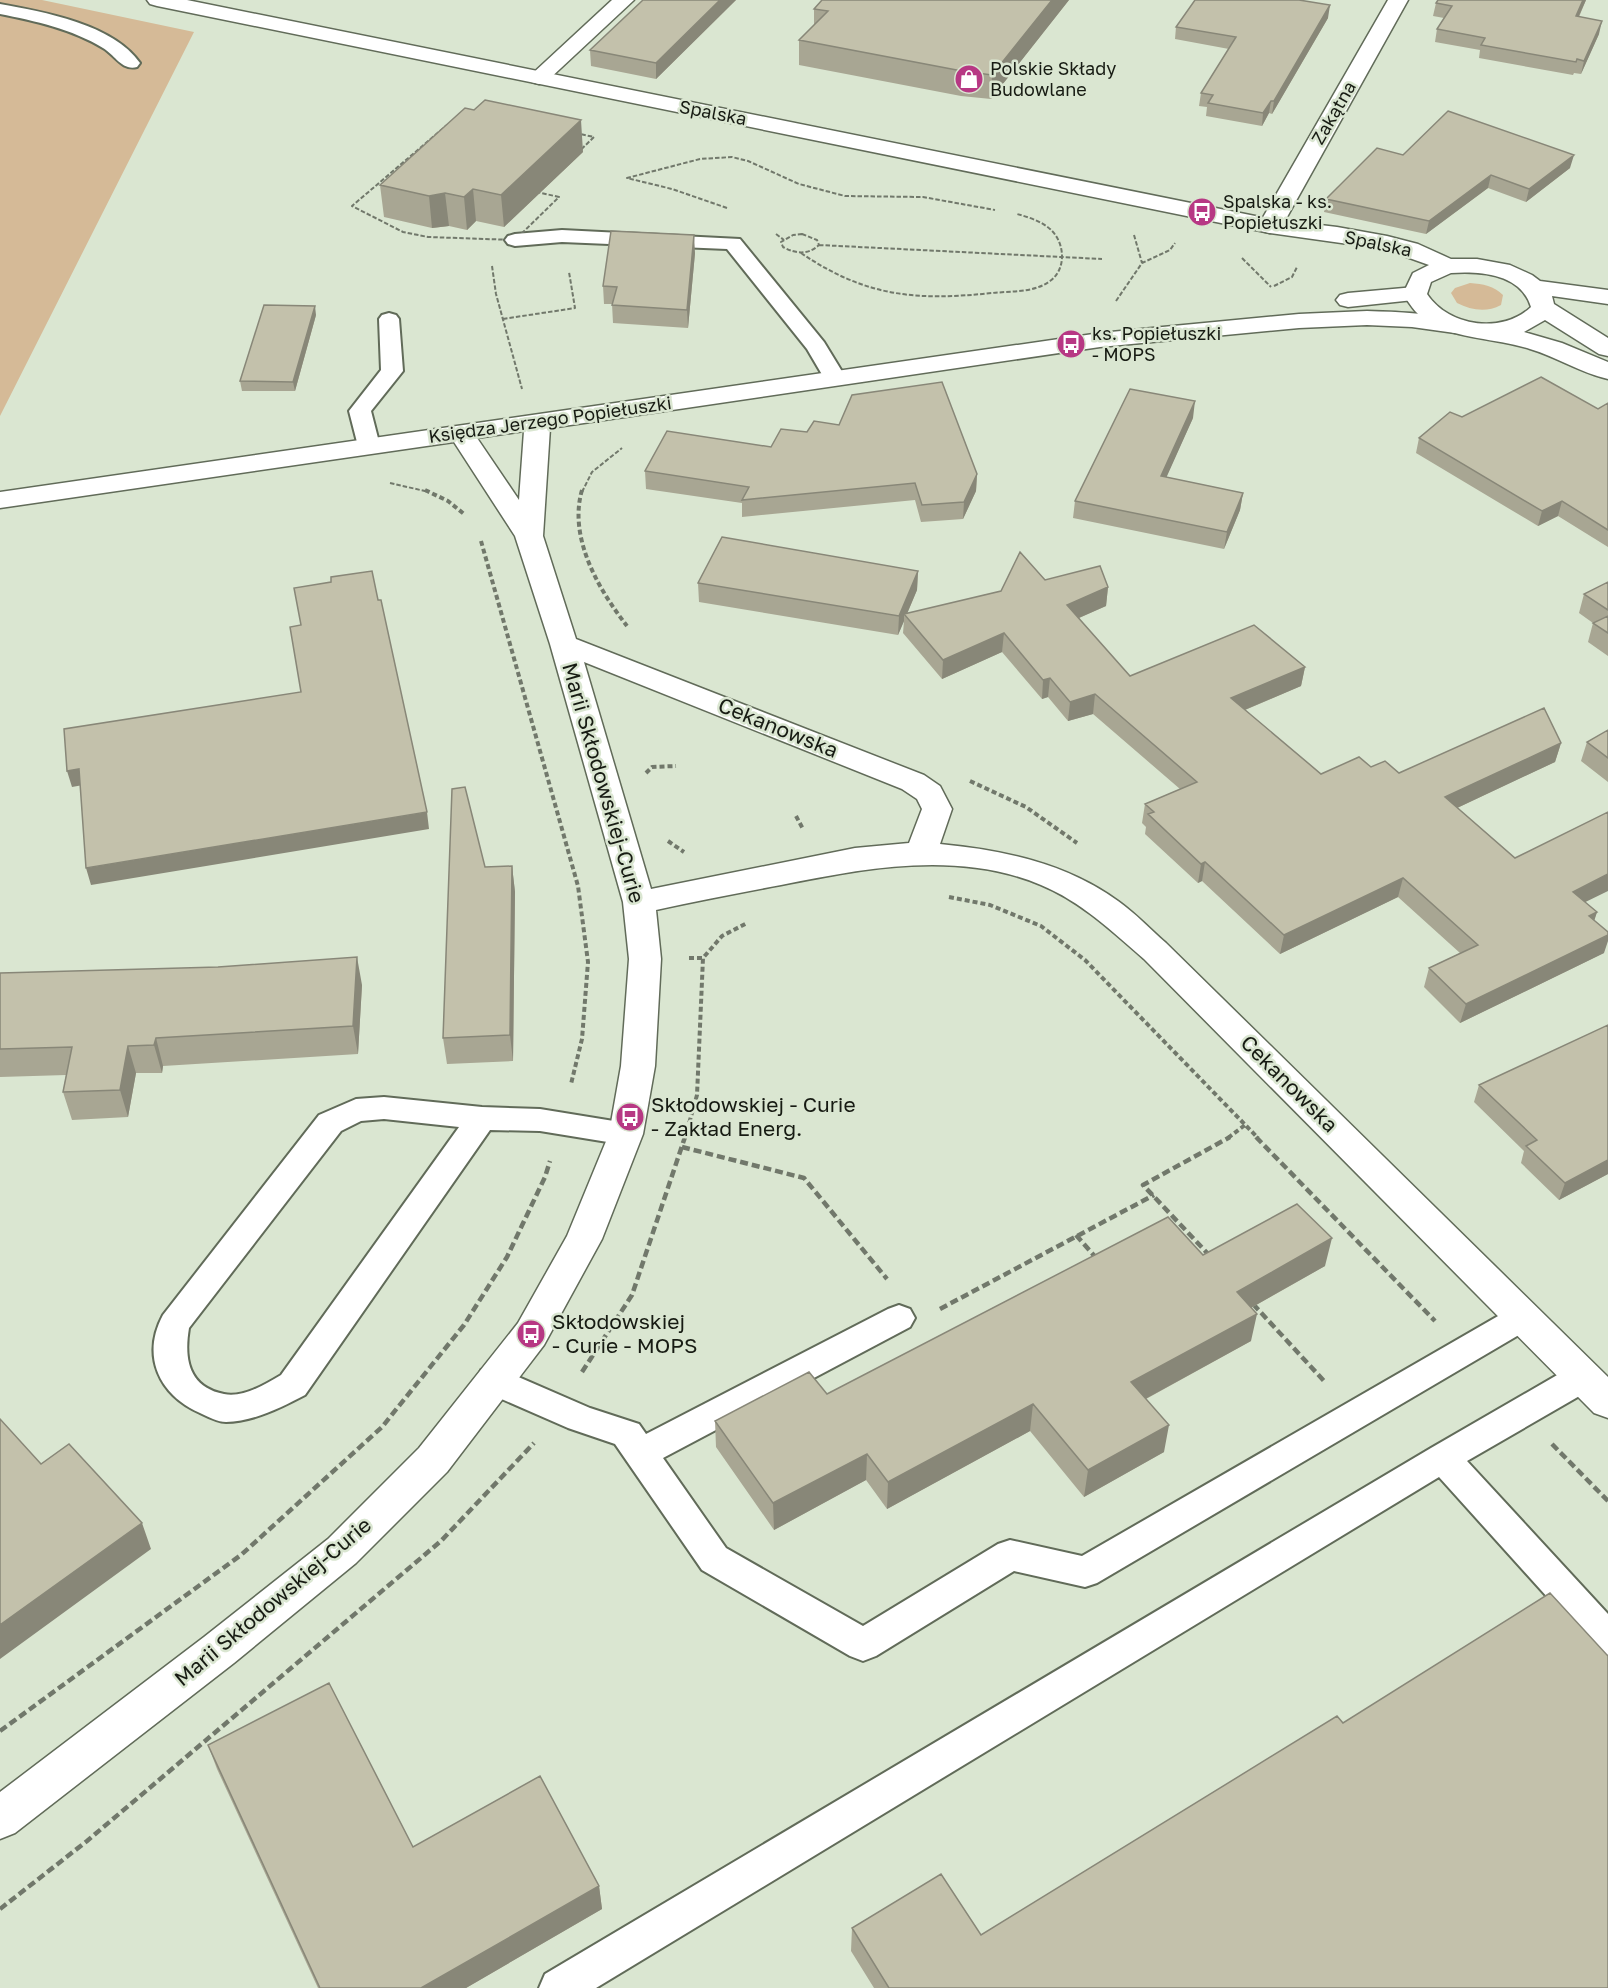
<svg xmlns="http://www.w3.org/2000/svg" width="1608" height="1988" viewBox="0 0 1608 1988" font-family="'Golos Text',sans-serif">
	<rect width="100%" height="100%" fill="#dae6d1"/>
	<path fill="#d5ba97" d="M0,0H42L194,32L0,416Z
		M1470,283C1483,284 1494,286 1503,295L1501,305C1486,313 1471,310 1457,303L1451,293L1455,288Z"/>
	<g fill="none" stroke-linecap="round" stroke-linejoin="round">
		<g stroke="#616b59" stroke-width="4">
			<path id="service" d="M0,4C44,12 113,24 140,63L137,67C122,71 115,55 103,48C72,29 35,21 0,14Z
				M562,230L740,239L824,342L846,378L843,383L835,384L827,383L807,349L727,249L562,242L515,246L508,244L505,240L508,236L515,234Z
				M389,313L396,315L399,319L403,371L371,411L380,446L377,451L369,453L361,451L358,446L349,411L381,370L379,319L382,315Z
				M384,1097L482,1107L540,1109L626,1123L637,1126L641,1134L637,1142L626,1145L540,1131L490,1130L305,1395C282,1407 253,1422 226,1422C218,1422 208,1417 200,1413C159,1395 141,1356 163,1315L319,1115L356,1099ZM384,1119L459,1127L281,1375C266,1384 243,1398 224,1394C188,1387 184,1358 189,1328L341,1131L361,1121Z
				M1523,1304L1534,1308L1539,1317L1534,1326L1097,1583L1085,1587L1014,1571L876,1656L863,1661L850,1656L702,1570L615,1444L568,1428L481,1390L477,1380L481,1370L493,1366L590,1408L639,1424L646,1434L888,1309L899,1305L910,1309L915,1318L910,1327L663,1458L726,1548L863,1626L998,1544L1010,1540L1082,1556L1512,1308Z
				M1583,1363L1595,1367L1599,1377L1595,1387L1467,1461L1608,1614V1655L1595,1650L1439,1477L596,1988H539L545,1974L1431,1448L1571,1367Z"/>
		</g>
		<g stroke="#616b59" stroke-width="3">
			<path id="minor" d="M612,0H634L546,82L539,84L532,82L528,78L532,74Z
				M1388,0H1408L1282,226L1278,231L1270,233L1262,231L1258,226Z
				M1415,287L1423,289L1427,294L1423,299L1348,307L1340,305L1336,300L1340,295L1348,293Z
				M1367,311C1399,312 1432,313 1464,321L1467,326L1464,331L1455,333L1412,327L1367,325L1299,328L1100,347L550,428L543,536L576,639L924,775L940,786L952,809L940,844C1002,850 1066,863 1118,901C1135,913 1150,929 1166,943L1608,1377V1418L1594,1413L1144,959C1112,931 1080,901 1041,885C958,850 865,868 781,885C739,893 697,901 656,910L661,959L655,1066L643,1134L602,1239L544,1345L447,1472L356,1563L234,1663L15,1833L0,1839V1792L204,1637L328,1539L419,1448L518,1323L567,1236L609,1134L621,1066L629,959L623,902L550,644L515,536L454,442L0,508V492L1100,333L1299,314ZM524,431L519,500L477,438ZM584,662L902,789L917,799L922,809L909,843L855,848L651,889Z"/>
		</g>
		<g stroke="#616b59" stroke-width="3">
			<path id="tertiary" d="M147,0H187L1270,219L1337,227L1387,236L1418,244L1451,259H1477L1510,265L1532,275L1540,281L1608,290V304L1552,296L1554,304L1608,338V356L1599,354L1545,320L1524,332L1562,343L1608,362V379C1581,373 1557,357 1530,349C1499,339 1459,339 1431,324C1418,317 1411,306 1403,294L1413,273L1429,265L1384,249L1270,233L157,6L150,4ZM1451,273C1481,271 1521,274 1531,307C1502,334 1449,327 1427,294L1431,282Z"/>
		</g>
		<path stroke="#71786b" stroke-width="2" stroke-dasharray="4.5 2" stroke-linecap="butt" d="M486,114L594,137L537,192L559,197L515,240L428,237L403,232L352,206L447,125L467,130Z
			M727,208L672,189L627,178L700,159L732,157L748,161L799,184L845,196L923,197L995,210
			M776,234L784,240
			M802,234L817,240L819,245C808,255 796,254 783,247L781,242L793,235Z
			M1134,235L1142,263
			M819,245L1102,259
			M801,253C866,297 916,301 992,293C1011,291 1034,293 1050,281C1067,269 1065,242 1050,229C1041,221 1028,217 1017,214
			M1242,258L1271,287
			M492,266L496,294L522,389
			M1274,286L1292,277L1297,267
			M1116,301L1142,263L1170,250L1175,243
			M503,319L575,308L569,272
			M390,483L429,492
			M582,492L592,472L622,448"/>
		<path stroke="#71786b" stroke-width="4" stroke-dasharray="5 3" stroke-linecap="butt" d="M425,490L448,501L464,514
			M582,490C568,538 599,590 627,626
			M481,541L578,886L588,962L582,1039L571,1084
			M646,773L652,767L676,766
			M970,781L1026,807L1077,843
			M796,816L803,829
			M668,841L684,852
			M949,897L990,905L1041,926L1085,960L1258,1138
			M689,958H703
			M685,1138L697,1095L703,958L722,936L747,923
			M1228,1138L1245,1125"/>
		<path stroke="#71786b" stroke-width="4.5" stroke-dasharray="8 4" stroke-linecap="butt" d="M1256,1137L1435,1321
			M682,1147L804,1178L887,1279
			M1076,1235L1097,1259
			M1210,1256L1143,1185L1230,1137
			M1253,1304L1325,1382
			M940,1309L1154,1195
			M582,1372L632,1295L685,1137
			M1552,1444L1608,1501
			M0,1731L241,1555L382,1427L464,1325L507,1257L545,1177L550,1161
			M0,1909L87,1841L441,1541L534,1443"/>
		<use href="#service" fill="#fff" fill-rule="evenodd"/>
		<use href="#minor" fill="#fff" fill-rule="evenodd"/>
		<use href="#tertiary" fill="#fff" fill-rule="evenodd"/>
	</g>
	<path fill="#a8a693" d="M643,0H736L656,79L591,66L590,50Z
		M822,0H1069L991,99L961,96L799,65V40L814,25V9Z
		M1438,0H1586L1579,17L1599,34L1581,74L1574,73L1573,75L1479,58L1480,50L1435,42L1437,29L1444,18L1433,16L1436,3Z
		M1328,18L1272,114L1269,113L1262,126L1206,116L1207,107L1199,106L1201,93L1229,49L1175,39L1176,27Z
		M583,152L504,227L476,221L467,230L449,226L432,228L384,217L380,185Z
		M1403,155L1570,168L1526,202L1488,188L1426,234L1324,212L1326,199Z
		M695,253L688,328L613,323L612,304H604L603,286Z
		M316,315L295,391H242L240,381Z
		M1608,403V547L1558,516L1538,526L1416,453L1419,438L1462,417L1598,409Z
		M1193,418L1166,477L1243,493L1240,510L1224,549L1073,518L1075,501Z
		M771,447L977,474L976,491L963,519L921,522L915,500L742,517V503L646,489L645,471Z
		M918,571L917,590L907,614L1045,580L1108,587L1106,606L1079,618L1130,676L1305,667L1301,686L1245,710L1321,774L1371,767L1399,773L1561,743L1555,762L1457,808L1515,858L1585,902L1597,912L1594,920L1604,953L1460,1023L1424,987L1429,968L1460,953L1398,897L1280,954L1202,881L1198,883L1145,834L1146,827L1142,823L1145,804L1180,789L1093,714L1068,721L1048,697L1042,699L1002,652L942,679L903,633L904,621L898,635L699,602L698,583Z
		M1608,582V656L1588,642L1593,623L1579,613L1584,594Z
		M1608,730V782L1581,761L1587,742Z
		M512,866L515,892L513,1061L447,1064L443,1038L485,867Z
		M0,973L362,985L358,1054L163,1066L162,1073H136L128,1117L72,1120L63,1092L66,1075L0,1077Z
		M1479,1085L1608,1174L1559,1200L1521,1163L1524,1151L1474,1102Z
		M1203,1255L1325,1266L1251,1308V1341L1146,1399L1164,1452L1084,1497L1030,1431L887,1509L866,1480L774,1530L716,1447L715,1421L827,1394Z
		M1343,1723L1608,1988H874L851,1951L852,1928L981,1935Z
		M208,1745L413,1847L599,1886L602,1909L466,1988H318L217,1769Z"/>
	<path fill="#888778" d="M720,0H736L656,79V63Z
		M1052,0H1069L991,99L992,75Z
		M1583,0H1586L1573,29L1576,16Z
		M1330,5L1328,18L1272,114L1274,101Z
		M1602,21L1599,34L1581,74L1584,61Z
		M1271,101L1269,113L1262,126L1263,113Z
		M581,120L583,152L504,227L501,195Z
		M1574,155L1570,168L1526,202L1529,189Z
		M1491,175L1488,188L1426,234L1429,221Z
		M473,189L476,221L467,230L464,197Z
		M445,193L449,226L432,228L429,196Z
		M694,235L695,253L688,328L687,310Z
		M315,306L316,315L295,391L293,382Z
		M1195,401L1193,418L1159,494L1161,476Z
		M977,474L976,491L963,519L964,502Z
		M1243,493L1240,510L1224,549L1227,532Z
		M1562,501L1558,516L1538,526L1542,511Z
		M918,571L917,590L906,616L904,614V621L898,635L899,616Z
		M1108,587L1106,606L1065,624L1067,605Z
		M1004,633L1002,652L942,679L943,660Z
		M1305,667L1301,686L1228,717L1231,698Z
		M1050,678L1048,697L1042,699L1043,680Z
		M1095,694L1093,714L1068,721L1070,702Z
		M1561,743L1555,762L1440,816L1445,797Z
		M79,769L83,785L72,787L67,771Z
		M427,812L429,829L91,885L86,868Z
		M1205,862L1202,881L1198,883L1201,864Z
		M512,866L515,892L513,1061L510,1035Z
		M1608,874V891L1567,911L1573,892Z
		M1403,878L1398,897L1280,954L1284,935Z
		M1597,912L1591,931L1589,916Z
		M1608,935V941L1604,953L1460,1023L1466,1004Z
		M357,957L362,985L358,1054L353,1026Z
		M156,1038L163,1066L162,1073L154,1045Z
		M128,1046L136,1073L128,1117L120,1090Z
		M1608,1160V1174L1559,1200L1565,1183Z
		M1332,1238L1325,1266L1231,1319L1237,1292Z
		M1257,1314L1251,1341L1127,1409L1131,1382Z
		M1033,1404L1030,1431L887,1509L888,1482Z
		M1169,1425L1164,1452L1084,1497L1088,1470Z
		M867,1454L866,1480L774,1530L773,1503Z
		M142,1523L151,1549L0,1659V1625Z
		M599,1886L602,1909L466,1988H421Z"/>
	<path fill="#c3c1ab" stroke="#888778" stroke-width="1.5" d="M643,0H720L656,63L590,50Z
		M822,0H1052L992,75L962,71L799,40L828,11L814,9Z
		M1195,0H1299L1330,5L1274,101H1271L1263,113L1208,103L1213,95L1201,93L1236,37L1176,27Z
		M1438,0H1583L1576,16L1602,21L1584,61L1577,59L1576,62L1481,45L1485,38L1437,29L1452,6L1436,3Z
		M485,100L581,120L501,195L473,189L464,197L445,193L429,196L380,185L465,108L474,110Z
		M1448,111L1574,155L1529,189L1491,175L1429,221L1326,199L1377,148L1403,155Z
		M611,231L694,235L687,310L612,305L617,287L603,286Z
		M264,305L315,306L293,382L240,381Z
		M1541,377L1598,409L1608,403V530L1562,501L1542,511L1419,438L1450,412L1462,417Z
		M942,382L977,474L964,502L922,505L915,483L742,500L749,487L645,471L667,431L771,447L781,429L807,432L814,421L839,425L852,395Z
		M1130,389L1195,401L1161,476L1243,493L1227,532L1075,501Z
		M722,537L918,571L899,616L698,583Z
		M1020,552L1045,580L1100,566L1108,587L1067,605L1130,676L1254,625L1305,667L1231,698L1321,774L1359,757L1371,767L1385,761L1399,773L1544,708L1561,743L1445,797L1515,858L1608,812V874L1573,892L1597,912L1589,916L1608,932V935L1466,1004L1429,968L1478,945L1403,878L1284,935L1205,862L1201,864L1148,814L1154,812L1145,804L1197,782L1095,694L1070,702L1050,678L1043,680L1004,633L943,660L904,614L1001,591Z
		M372,571L378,600H381L427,812L86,868L79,769L67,771L64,729L301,692L290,627L301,625L294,588L331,582V577Z
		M1608,582V610L1584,594Z
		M1608,616V633L1593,623Z
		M1608,730V758L1587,742Z
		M465,787L485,867L512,866L510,1035L443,1038L452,789Z
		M357,957L353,1026L156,1038L154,1045L128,1046L120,1090L63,1092L72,1047L0,1049V973L218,967Z
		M1608,1025V1160L1565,1183L1526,1146L1537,1140L1479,1085Z
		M1297,1204L1332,1238L1237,1292L1257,1314L1131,1382L1169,1425L1088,1470L1033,1404L888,1482L867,1454L773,1503L715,1421L809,1372L827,1394L1168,1217L1203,1255Z
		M0,1419L41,1464L69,1444L142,1523L0,1625Z
		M1550,1593L1608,1656V1988H889L852,1928L941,1874L981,1935L1337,1716L1343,1723Z
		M329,1683L413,1847L540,1776L599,1886L421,1988H320L208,1745Z"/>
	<defs>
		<g id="shop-disc" transform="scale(1.5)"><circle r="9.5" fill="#b73884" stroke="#dae6d1"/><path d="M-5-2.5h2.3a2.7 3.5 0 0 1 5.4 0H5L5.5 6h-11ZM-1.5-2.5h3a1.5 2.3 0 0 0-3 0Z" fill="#fff"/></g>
		<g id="bus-disc" transform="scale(1.5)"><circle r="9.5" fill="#b73884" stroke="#dae6d1"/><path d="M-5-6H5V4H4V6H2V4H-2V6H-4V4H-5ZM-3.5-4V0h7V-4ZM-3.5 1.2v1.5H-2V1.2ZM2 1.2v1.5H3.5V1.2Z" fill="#fff"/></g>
	</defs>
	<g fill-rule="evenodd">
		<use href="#shop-disc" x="969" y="79"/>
		<use href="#bus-disc" x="1202" y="212"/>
		<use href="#bus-disc" x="1071" y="344"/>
		<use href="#bus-disc" x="630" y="1117"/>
		<use href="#bus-disc" x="531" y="1334"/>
	</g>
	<g text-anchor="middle" stroke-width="5" stroke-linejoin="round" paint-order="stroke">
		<g font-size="18" fill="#171b13" stroke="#dae6d1" text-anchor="start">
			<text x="990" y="75">Polskie Składy<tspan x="990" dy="21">Budowlane</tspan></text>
			<text x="1223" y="208">Spalska - ks.<tspan x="1223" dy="21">Popiełuszki</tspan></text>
			<text x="1092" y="340">ks. Popiełuszki<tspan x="1092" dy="21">- MOPS</tspan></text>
		</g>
		<g font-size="18" fill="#171b13" stroke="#dae6d1">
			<text transform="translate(713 113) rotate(11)" y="6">Spalska</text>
			<text transform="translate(1334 113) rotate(-60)" y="6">Zakątna</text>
			<text transform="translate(1378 244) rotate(12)" y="6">Spalska</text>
			<text transform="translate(550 420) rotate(-8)" y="6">Księdza Jerzego Popiełuszki</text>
		</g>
		<g font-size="21" fill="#171b13" stroke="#dae6d1">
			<text transform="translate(778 728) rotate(22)" y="7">Cekanowska</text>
			<text transform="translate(603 783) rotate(74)" y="7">Marii Skłodowskiej-Curie</text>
			<text transform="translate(1289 1084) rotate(45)" y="7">Cekanowska</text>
			<text transform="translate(273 1602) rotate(-40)" y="7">Marii Skłodowskiej-Curie</text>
		</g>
		<g font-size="21" fill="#171b13" stroke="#dae6d1" text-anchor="start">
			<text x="651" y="1112">Skłodowskiej - Curie<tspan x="651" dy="24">- Zakład Energ.</tspan></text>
			<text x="552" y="1329">Skłodowskiej<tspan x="552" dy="24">- Curie - MOPS</tspan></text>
		</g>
	</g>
</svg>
